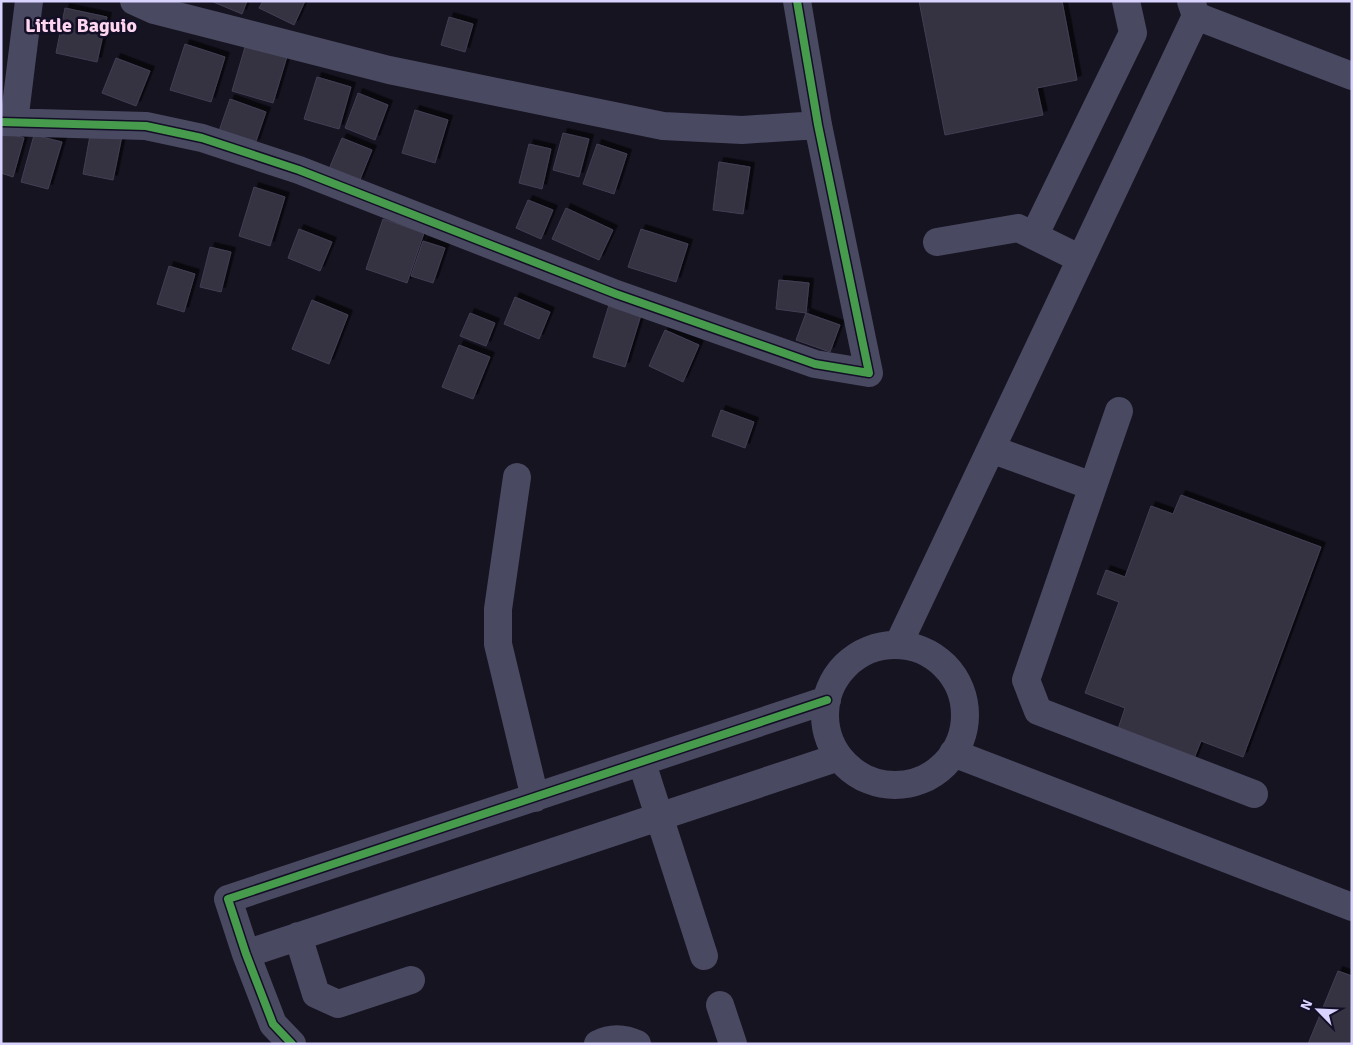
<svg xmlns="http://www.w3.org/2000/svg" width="1353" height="1045" viewBox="0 0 1353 1045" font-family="Signika,sans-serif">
	<defs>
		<filter id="shadow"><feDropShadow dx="4.5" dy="-4.5" stdDeviation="0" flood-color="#0009"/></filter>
	</defs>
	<rect width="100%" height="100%" fill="#161421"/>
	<path fill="#343243" stroke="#433f54" filter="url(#shadow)" d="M211,1H247L242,14Z
		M263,1H305L294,25L259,8Z
		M919,1H1062L1077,80L1037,88L1043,115L945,135Z
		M65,8L107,17L97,62L56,53Z
		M449,17L473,24L465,52L441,45Z
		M248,37L289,50L273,103L232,91Z
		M185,44L225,57L211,102L170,90Z
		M116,58L150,71L136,106L102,93Z
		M317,77L351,87L339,129L304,119Z
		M358,93L388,105L375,140L345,128Z
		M230,99L266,112L255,144L219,131Z
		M415,110L448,120L435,163L402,153Z
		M91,130L122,136L113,180L83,174Z
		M1,131L24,138L13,177L1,173Z
		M563,133L589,139L579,177L553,170Z
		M34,135L62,142L48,189L21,182Z
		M342,138L372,150L359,182L329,169Z
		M529,144L551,149L542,189L519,183Z
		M597,144L627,154L614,194L583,184Z
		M719,162L750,167L743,214L713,210Z
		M254,187L285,197L270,246L239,236Z
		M528,200L553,210L541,239L516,228Z
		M566,208L613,230L599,260L552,239Z
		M383,219L424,233L407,283L366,269Z
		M299,229L332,242L320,271L288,258Z
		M641,229L688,244L676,282L628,267Z
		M423,241L445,248L433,283L411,276Z
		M210,247L231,252L221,292L200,287Z
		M169,266L195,274L184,312L157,304Z
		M779,280L809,283L806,313L776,309Z
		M515,297L550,312L539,339L504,324Z
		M312,300L348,315L329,364L292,349Z
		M609,305L641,315L625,367L593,357Z
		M470,313L495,323L486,346L460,336Z
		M806,313L840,325L830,352L796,340Z
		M665,330L699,345L683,382L649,366Z
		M459,345L490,357L473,399L442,387Z
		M721,410L754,422L745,448L712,436Z
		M1181,495L1321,547L1243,757L1201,741L1193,761L1117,732L1125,708L1085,693L1119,602L1097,594L1106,570L1125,577L1151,506L1173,514Z
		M1338,971L1352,976V1044H1308Z"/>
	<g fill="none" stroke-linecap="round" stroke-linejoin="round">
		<path stroke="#4a4962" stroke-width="28" d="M134,1L154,10L389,70L663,126L742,130L818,125
			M1196,16L1352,76
			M1,122L146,126L202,138L299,170L616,294L815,364L869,373L818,125L797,1
			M14,122L29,1
			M1034,236L1133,33L1126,1
			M937,242L1018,228L1081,259
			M1119,411L1026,680L1038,711L1254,794
			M991,449L1092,486
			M517,477L498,609V644L535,798
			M898,645L1196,16L1191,1
			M825 715a70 70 0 1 1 140 0a70 70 0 1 1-140 0Z
			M953,753L1352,907
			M642,763L704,956
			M298,936L316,994L338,1004L411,980
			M246,954L839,757
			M720,1005L733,1044
			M292,1044L273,1024L246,954L228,899L827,700
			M598,1044C612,1037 624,1038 637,1044"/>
		<g stroke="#130f26" stroke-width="11">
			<path id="cycleway" d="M1,122L146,126L202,138L299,170L616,294L815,364L869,373L818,125L797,1
				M292,1044L273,1024L246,954L228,899L827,700"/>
		</g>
		<use href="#cycleway" stroke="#469c4c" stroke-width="8"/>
	</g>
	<g text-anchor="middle" stroke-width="5" stroke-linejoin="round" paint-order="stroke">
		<g font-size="20" font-weight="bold" fill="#ffd6f0" stroke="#130f26">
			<text x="81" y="32">Little Baguio</text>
		</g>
	</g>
	<rect width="1353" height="1045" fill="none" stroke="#d9d4ff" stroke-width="5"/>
	<g transform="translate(1318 1010) rotate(294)" stroke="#130f26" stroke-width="4" paint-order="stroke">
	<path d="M0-4L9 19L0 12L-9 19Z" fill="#d9d4ff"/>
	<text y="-8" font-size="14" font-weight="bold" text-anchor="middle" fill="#d9d4ff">N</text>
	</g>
</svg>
